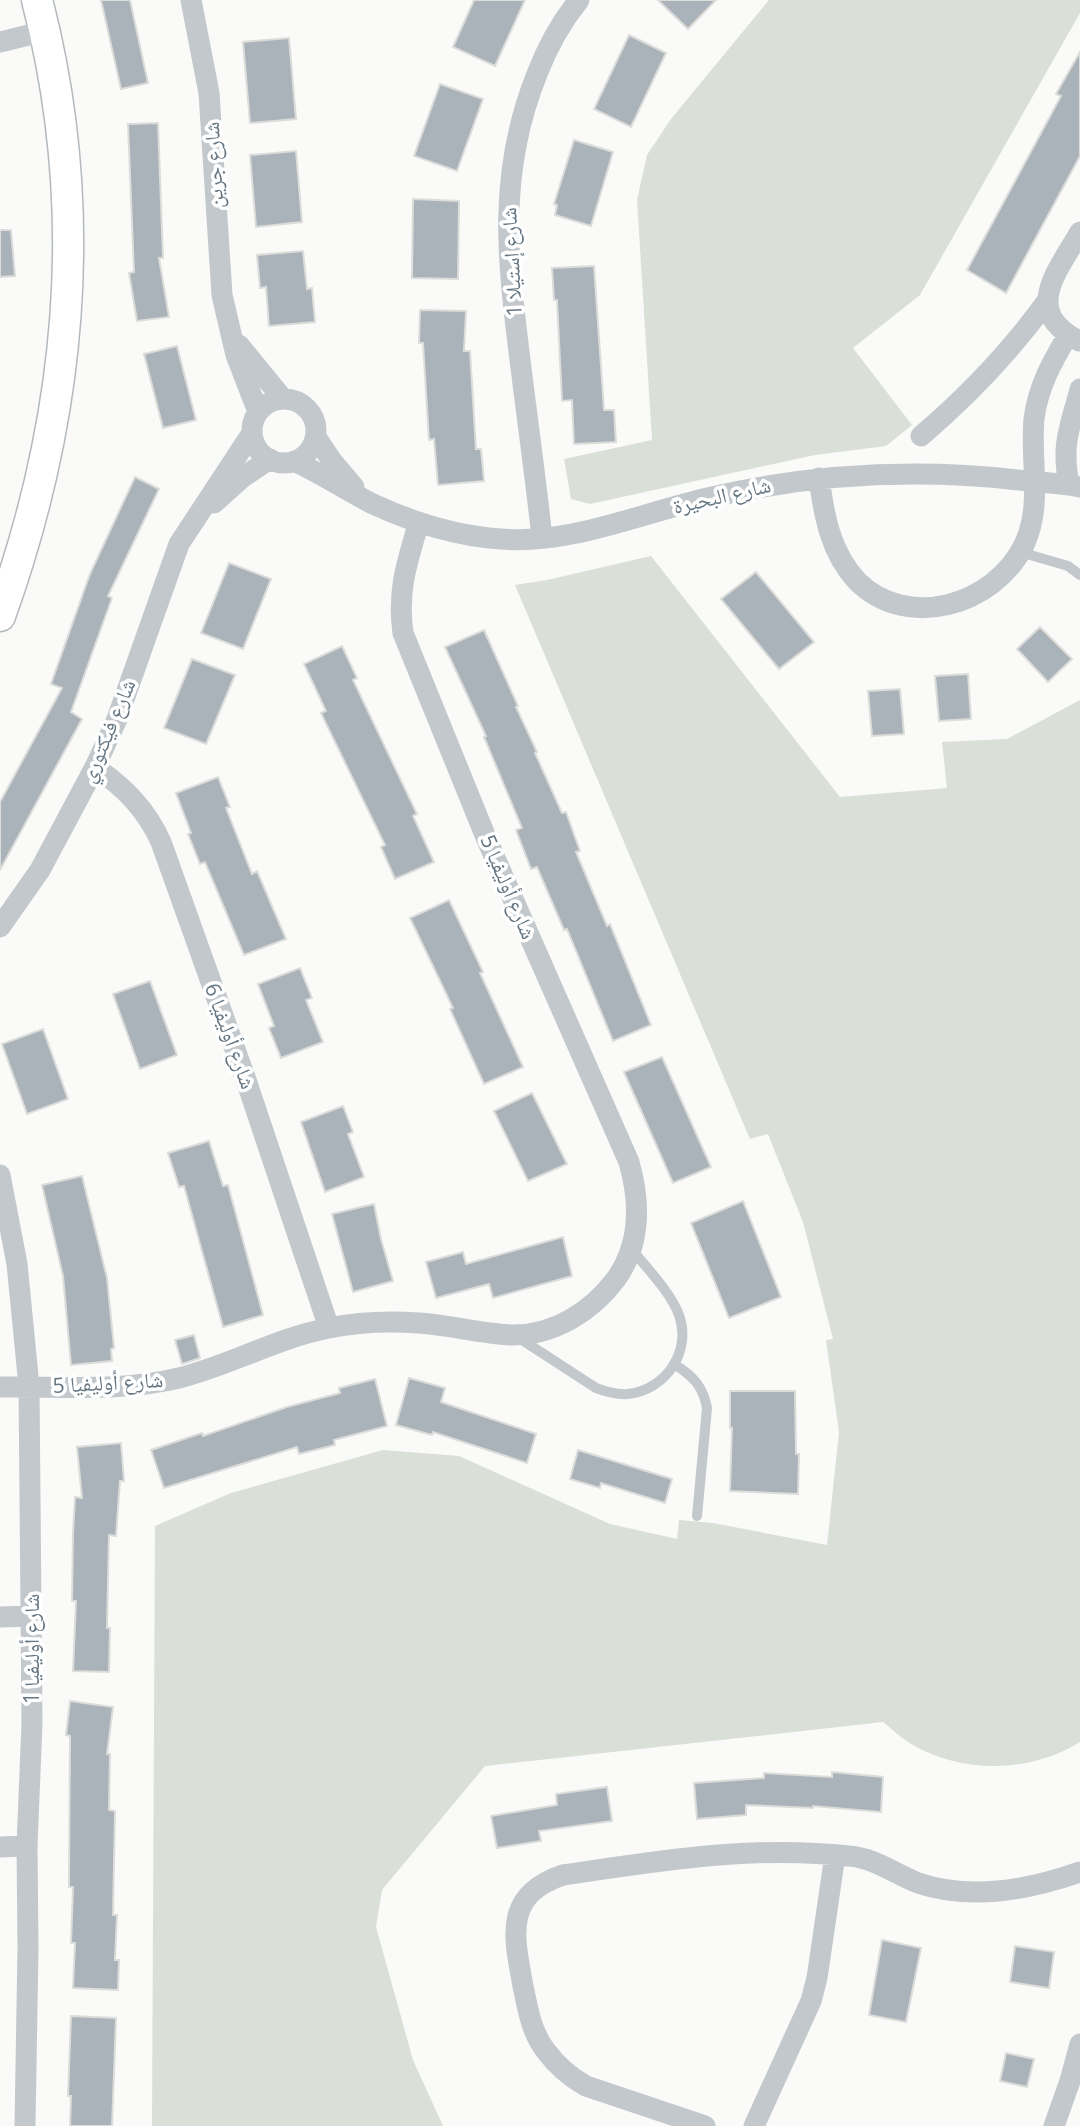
<svg xmlns="http://www.w3.org/2000/svg" width="1080" height="2126" viewBox="0 0 1080 2126" font-family="'Open Sans','Noto Naskh Arabic',sans-serif">
	<rect width="100%" height="100%" fill="#fafaf8"/>
	<path fill="#dadfd7" d="M769,0H1080V13L920,295L853,348L912,425L886,446L815,455L590,504L571,499L564,459L652,440L637,200L647,155L671,119Z
		M651,556L840,797L947,788L942,742L1007,739L1080,700V1742C1031,1773 963,1774 913,1745C902,1739 892,1729 883,1722L485,1766L382,1890L376,1927L413,2060L443,2126H152L155,1526L231,1493L383,1450L459,1456L610,1524L677,1539L679,1520L713,1523L827,1545L839,1432L826,1340L833,1339L803,1222L768,1134L750,1139L515,585L547,580Z"/>
	<path fill="#aab3b9" stroke="#dcdcda" stroke-width="2" d="M101,0H130L148,83L121,89Z
		M474,0H525L495,66L453,47Z
		M658,0H716L688,29Z
		M629,35L666,53L631,127L594,109Z
		M289,38L296,119L250,123L243,42Z
		M1080,52V156L1006,293L967,270L1061,96L1056,94Z
		M440,84L483,99L457,171L414,156Z
		M158,123L163,258H159L169,317L137,321L129,273L134,272L128,124Z
		M574,140L613,152L591,226L555,215L557,205L554,204Z
		M296,151L302,222L256,227L250,155Z
		M413,199L459,201L458,279L412,278Z
		M0,230H11L15,276L0,277Z
		M303,251L307,289L312,288L315,322L269,326L266,287L260,288L257,255Z
		M594,266L604,410H614L616,442L574,444L572,400L562,401L557,300H554L552,268Z
		M420,310L466,311L464,351H470L476,449H481L484,481L438,485L434,439L429,440L423,343H419Z
		M177,346L196,420L163,428L144,354Z
		M135,477L159,489L108,596L112,598L71,712L82,719L0,870V802L62,688L51,684L90,574Z
		M229,563L271,579L243,649L201,633Z
		M756,572L814,642L779,669L721,599Z
		M1040,627L1072,659L1048,682L1017,649Z
		M484,630L518,706L516,707L537,752L535,753L562,813L566,812L580,851L576,852L607,926L610,924L651,1025L613,1041L567,929L564,930L537,867L531,869L516,830L522,828L484,737L486,736L445,647Z
		M342,646L357,678L353,680L417,814L413,816L434,862L395,879L381,847L385,845L321,713L326,711L304,664Z
		M192,659L235,675L206,744L164,728Z
		M968,674L971,719L939,721L935,676Z
		M900,689L904,734L872,736L868,691Z
		M218,777L230,807L226,808L252,874L257,871L286,939L244,955L205,862L200,864L188,834L191,833L176,793Z
		M449,900L483,972L480,973L523,1067L484,1084L450,1009L453,1008L410,918Z
		M300,968L312,998L306,1000L323,1042L281,1058L269,1028L274,1026L258,984Z
		M150,981L177,1055L140,1069L113,994Z
		M43,1029L68,1099L27,1114L2,1044Z
		M662,1057L711,1167L673,1183L624,1072Z
		M532,1093L567,1164L528,1181L494,1111Z
		M343,1106L353,1132L348,1134L364,1177L325,1192L301,1122Z
		M209,1141L223,1186L228,1185L263,1315L223,1327L184,1186L179,1187L168,1153Z
		M82,1176L107,1278L114,1348L111,1349L112,1361L71,1365L63,1276L42,1185Z
		M743,1201L781,1297L729,1318L691,1223Z
		M374,1204L381,1239L393,1281L353,1292L332,1214Z
		M563,1237L572,1276L493,1298L489,1284L436,1298L426,1262L463,1252L466,1264Z
		M194,1335L200,1358L182,1364L175,1340Z
		M409,1378L445,1388L441,1402L536,1434L527,1463L433,1432L432,1435L396,1425Z
		M375,1379L387,1426L334,1440L335,1445L299,1454L297,1447L164,1488L151,1450L202,1433L203,1436L287,1407L340,1393L339,1388Z
		M730,1391H795L796,1454H799L798,1494L730,1491L732,1428H730Z
		M121,1443L124,1481H120L116,1536L109,1535L107,1628H110L109,1672L73,1671L76,1601H72L73,1533L75,1497L82,1498L77,1447Z
		M578,1450L672,1479L665,1503L601,1483L600,1488L570,1479Z
		M70,1701L113,1707L107,1754H110L109,1810L115,1811L113,1915H117L115,1960H119L118,1990L73,1988L75,1943H71L73,1887H69L70,1736L66,1735Z
		M832,1772L883,1777L881,1812L813,1806V1808L746,1805V1815L697,1819L694,1783L764,1778V1773L832,1777Z
		M607,1787L612,1821L539,1831L541,1841L497,1848L491,1816L557,1805L556,1794Z
		M882,1940L921,1948L906,2022L869,2015Z
		M1015,1946L1054,1952L1049,1988L1010,1982Z
		M71,2016L116,2018L112,2126H70L71,2096H68Z
		M1006,2053L1034,2059L1027,2087L1000,2081Z"/>
	<g fill="none" stroke-linecap="round" stroke-linejoin="round">
		<g stroke="#b3babf" stroke-width="33">
			<path id="secondary" d="M0,616C72,415 91,208 37,0"/>
		</g>
		<path stroke="#c3c8cc" stroke-width="10" d="M1020,552L1068,566L1080,575
			M519,1338L596,1388C607,1392 617,1395 628,1394C666,1390 692,1351 679,1315C670,1291 647,1269 631,1248
			M674,1364C693,1376 703,1386 707,1408L697,1516"/>
		<path stroke="#c3c8cc" stroke-width="21" d="M191,0L209,93L222,295L236,355L258,412
			M0,42L45,31
			M1079,341C1021,311 1058,271 1080,232
			M239,345L283,399
			M252 431a32 32 0 1 1 64 0a32 32 0 1 1-64 0Z
			M921,436C969,395 1010,352 1047,301
			M316,437L332,461L354,487
			M294,461C322,474 347,491 373,504C412,522 457,536 500,539C572,545 643,512 712,497C817,473 920,468 1027,481C1045,483 1063,483 1080,487
			M819,478C824,515 830,552 857,581C907,631 994,606 1024,545C1043,505 1030,461 1034,419C1038,387 1052,362 1068,335
			M1069,485C1061,443 1070,428 1080,389
			M214,503L243,477L270,459
			M542,538C536,481 528,425 521,368C508,263 496,176 537,74C547,48 561,22 579,0
			M95,767C125,788 146,809 161,842L246,1080L329,1328
			M0,927L40,870L95,767L117,719L179,544L252,433
			M0,1175L17,1264L29,1386L32,1723L27,1846L28,1948L25,2126
			M0,1387C59,1386 122,1392 179,1378C231,1365 277,1338 329,1328C358,1322 390,1321 419,1323C450,1325 482,1334 513,1335C555,1335 592,1311 616,1279C641,1244 640,1201 629,1162L487,840L403,633C397,591 407,562 419,522
			M0,1617L31,1616
			M0,1847L27,1846
			M705,2126L586,2086C570,2077 557,2066 546,2051C531,2032 528,2009 523,1986C514,1937 503,1895 563,1875C658,1861 753,1845 849,1856C875,1858 895,1874 918,1883C971,1901 1029,1890 1080,1872
			M754,2126L811,2001L817,1978L835,1855
			M1054,2126L1070,2081L1080,2044"/>
		<use href="#secondary" stroke="#fff" stroke-width="30"/>
	</g>
	<g text-anchor="middle" stroke-width="7" stroke-linejoin="round" paint-order="stroke">
		<g font-size="21" fill="#657683" stroke="#fff">
			<text transform="translate(214 165) rotate(-93)" y="7">شارع جرين</text>
			<text transform="translate(512 262) rotate(-93)" y="7">شارع إستيلا 1</text>
			<text transform="translate(722 496) rotate(-13)" y="7">شارع البحيرة</text>
			<text transform="translate(108 731) rotate(-67)" y="7">شارع فيكتوري</text>
			<text transform="translate(508 887) rotate(67)" y="7">شارع أوليفيا 5</text>
			<text transform="translate(230 1036) rotate(70)" y="7">شارع أوليفيا 6</text>
			<text transform="translate(108 1383) rotate(-3)" y="7">شارع أوليفيا 5</text>
			<text transform="translate(32 1649) rotate(-90)" y="7">شارع أوليفيا 1</text>
		</g>
	</g>
</svg>
